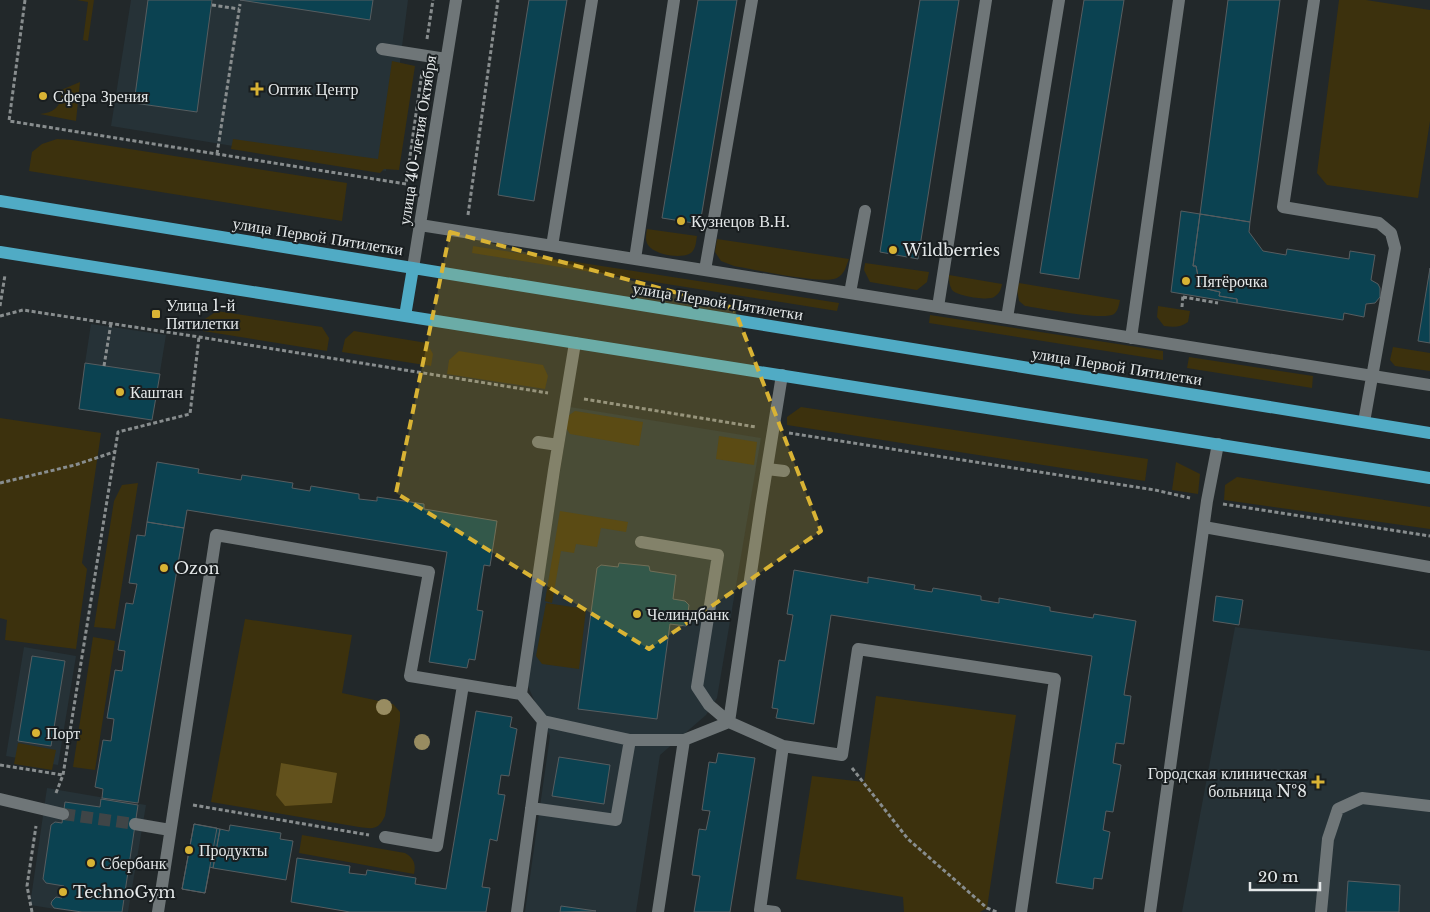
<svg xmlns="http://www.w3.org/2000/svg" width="1430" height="912" viewBox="0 0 1430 912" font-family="'Libre Baskerville',serif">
	<rect width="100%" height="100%" fill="#22282a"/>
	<path fill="#263237" d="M131,0H408L386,171L111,126Z
		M91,324L166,335L152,421L78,409Z
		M570,407L761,438L717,698L706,715L660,755L636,912H525L550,736L527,684Z
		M1235,627L1430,651V912H1182Z
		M24,647L76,656L58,765L6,756Z
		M47,788L146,805L128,912H74L30,905Z"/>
	<path fill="#3c310d" d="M77,0H94L88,41L83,40L88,2Z
		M1339,0H1366L1430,10V121L1418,198L1327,185L1317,173Z
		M392,61L415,66L399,170L384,169L380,173L231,149L233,139L378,159Z
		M80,82L76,121L40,114C55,113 63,105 61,90Z
		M57,139L72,140L347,183L342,221L29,171L32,152L42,144Z
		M647,229L697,236C696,241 696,248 692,252C684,260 654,255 648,245C645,240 646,235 647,229Z
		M717,239L849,259C846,266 845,274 837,278C823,285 752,269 734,266L721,261L715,252Z
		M473,246L839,303L837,311L472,253Z
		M865,263L929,272L927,282L917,290L870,282L864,270Z
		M949,275L1002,284C1001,290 999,294 994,297C988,301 957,296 952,290C949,285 949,280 949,275Z
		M1019,283L1120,300C1119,305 1118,311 1114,314C1104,321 1040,308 1025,306L1019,301L1017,290Z
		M1158,306L1190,311L1188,322C1180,328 1173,327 1164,326L1157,317Z
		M217,311L322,327L329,338L327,351L203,331L205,319Z
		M930,315L1163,351V360L929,323Z
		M354,331L427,343L433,354L431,366L342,352L345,339Z
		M1393,347L1430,353V371L1395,366L1390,360Z
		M459,351L543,365L548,376L545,389L447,374L449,360Z
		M1189,357L1313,376L1312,388L1187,368Z
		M801,407L1148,459L1145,481L787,425V417Z
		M575,411L643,422L639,446L570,434L566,428L568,416Z
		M0,418L101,433L82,563L87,569L76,649L5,640L7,620L0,618Z
		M719,436L757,442L754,465L716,459Z
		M1176,462L1200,474L1198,494L1172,490Z
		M1237,477L1430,507V529L1224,500L1225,485Z
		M138,483L115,629L94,627L114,501L122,485Z
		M560,511L628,522L626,532L601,528L597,547L576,544L574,553L561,551L552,603L545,601Z
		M546,603L586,609L579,669L542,664L536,656Z
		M245,619L352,635L342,693L393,704L400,712V721L385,816C378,830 374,829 359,827L211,802Z
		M93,637L115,641L95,770L73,767Z
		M876,696L1016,715L987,908L980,912H904L903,897L796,879L812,776L864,782Z
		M18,743L56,750L52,770L14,764Z
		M302,835L405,853C414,858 416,864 414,874L299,853Z"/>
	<path fill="#62511c" d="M281,763L337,773L332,803L285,806L276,795Z"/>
	<path fill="#0b4251" stroke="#575d60" d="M148,0H212L197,112L134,103Z
		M240,0H373L370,20Z
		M529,0H567L534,201L498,195Z
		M698,0H737L700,224L662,218Z
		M920,0H959L918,259L880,252Z
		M1084,0H1124L1079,279L1040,273Z
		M1228,0H1280L1250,222L1200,214Z
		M1181,211L1200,214L1193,266H1196L1199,281L1207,289L1220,292L1219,296L1237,299V303L1171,292Z
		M1200,214L1250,222L1249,232L1263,251L1286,255L1287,249L1349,259L1350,251L1375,255L1371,280L1378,284L1380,288V297L1375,303L1366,304L1364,317L1344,313L1343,320L1237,303V299L1219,296L1220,292L1207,289L1199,281L1196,266H1193Z
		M1430,268V343L1418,341Z
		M85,363L160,374L152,420L79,409Z
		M157,462L199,469L198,473L241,480L242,475L293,483L292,488L310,491L311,486L359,494V499L377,501V497L424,504V509L497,521L490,566L484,565L477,610L483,611L475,660L469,659L467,668L429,662L447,552L187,510L184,528L147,522Z
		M147,522L184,528L138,803L102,798L103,789L95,787L103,740L111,741L114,719L107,718L115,670L122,671L125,651L118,650L126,603L133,604L137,584L129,583L137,535L145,536Z
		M619,563L649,566L650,571L676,575L673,599L685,601L689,605L686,626L670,624L657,719L578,709L597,568L601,565L618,567Z
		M794,570L868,583V577L915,585L914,589L932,592L933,588L981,596V600L999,603V598L1050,607V611L1093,618L1094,614L1136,621L1124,695L1131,696L1124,744L1116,743L1113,763L1121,765L1113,812L1106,811L1103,830L1110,832L1102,879L1094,878L1093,889L1056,883L1092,656L831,615L814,724L776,718L778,709L772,708L779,660L785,661L793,615L787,614Z
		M1216,596L1243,600L1239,625L1213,621Z
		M32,656L65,661L51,746L18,741Z
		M476,711L512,717L510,727L517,729L509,776L501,775L498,794L505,795L497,841L490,839L482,887L490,888L486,912H350L291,902L297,858L350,866L349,873L366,875L367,870L416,878L415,884L446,889Z
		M718,753L755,758L730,912H694L700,876L692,875L699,829L706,830L710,811L702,810L709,762L716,763Z
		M559,757L610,765L604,804L552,796Z
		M101,799L138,805L122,912H82L54,908L51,904L52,901L56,897L62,898L64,886L46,883L43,879L51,825L55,822L62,823L65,802L100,807Z
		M194,824L220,829L213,868L210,867L205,893L182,889Z
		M194,824L217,828L205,893L182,889Z
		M230,825L281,833L280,839L293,841L286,880L213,868L220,829L229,831Z
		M1348,881L1400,885L1399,912H1346Z
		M561,906L596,911L560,912Z"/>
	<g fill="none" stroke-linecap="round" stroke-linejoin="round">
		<path stroke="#3f4547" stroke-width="12" stroke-dasharray="12 6" stroke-linecap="butt" d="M63,814L135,824"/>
		<path stroke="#888d8e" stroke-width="3" stroke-dasharray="4 2.5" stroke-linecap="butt" d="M25,0L9,121L406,184L422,72
			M212,5L239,9
			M427,39L433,0
			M217,154L240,4
			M468,215L498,0
			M1183,297L1218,303
			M0,306L5,275
			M1182,307L1183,295
			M0,316L23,310L199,337L548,393
			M104,366L111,323
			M584,399L756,427
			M789,433L1155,490L1190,498
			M0,483L75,465L114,452
			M1223,504L1430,536
			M0,765L63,775
			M852,768L908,839L987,908L997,912
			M56,793L63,775L118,432L190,414L199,337
			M193,805L369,835
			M32,912L27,886L36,826"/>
		<path stroke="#6f7678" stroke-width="12" d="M1314,0L1283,207L1379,223L1391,233L1395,248L1364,422
			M382,49L446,59
			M420,225L1430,385
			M552,246L592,0
			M635,259L674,0
			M413,268L456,0
			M705,270L752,0
			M850,293L865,211
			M938,307L986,0
			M1007,318L1059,0
			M1131,338L1179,0
			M538,442L558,445
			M767,469L784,471
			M1204,527L1430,567
			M641,542L718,555L697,687L709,705L729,722L761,505L782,375
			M521,694L554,470L575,343
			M0,799L63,814
			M531,808L616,820L630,740
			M135,824L170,830
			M385,837L437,846L463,685
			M158,912L216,535L429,572L410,676L521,694L543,721L630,740H684L729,722L783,746L842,755L858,649L1055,679L1021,912
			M517,912L543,721
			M658,912L684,740
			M775,912L760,910L783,746
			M1150,912L1207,501L1218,444
			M1321,912L1328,839L1338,809L1362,798L1430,806"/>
		<path stroke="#50abc5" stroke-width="12" d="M0,201L1430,433
			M0,252L1430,478
			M405,316L413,268"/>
	</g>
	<g fill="#988c61">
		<circle cx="384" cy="707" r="8"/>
		<circle cx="422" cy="742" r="8"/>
	</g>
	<path fill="#d9b334" fill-opacity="0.2" stroke="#d9b334" stroke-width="4" stroke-dasharray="10 6" stroke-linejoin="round" d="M450,232L734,308L821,531L649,649L396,493Z"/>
	<g fill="#d9b334" stroke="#191e20" stroke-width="2">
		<path d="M254.5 81.5h5v5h5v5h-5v5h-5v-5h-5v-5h5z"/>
		<circle cx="43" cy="96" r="5"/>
		<circle cx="681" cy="221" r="5"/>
		<circle cx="893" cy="250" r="5"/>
		<circle cx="1186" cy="281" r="5"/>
		<rect x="151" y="309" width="10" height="10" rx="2.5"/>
		<circle cx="120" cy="392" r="5"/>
		<circle cx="164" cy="568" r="5"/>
		<circle cx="637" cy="614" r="5"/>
		<circle cx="36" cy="733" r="5"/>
		<path d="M1315.5 774.5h5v5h5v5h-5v5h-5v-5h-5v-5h5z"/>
		<circle cx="189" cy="850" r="5"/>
		<circle cx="91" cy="863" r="5"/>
		<circle cx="63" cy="892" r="5"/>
	</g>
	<g text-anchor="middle" stroke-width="4" stroke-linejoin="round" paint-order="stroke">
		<g font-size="16" fill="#e4e8e9" stroke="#191e20" text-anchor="start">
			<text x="268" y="95">Оптик Центр</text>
			<text x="53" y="102">Сфера Зрения</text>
			<text x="691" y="227">Кузнецов В.Н.</text>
			<text x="903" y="256">Wildberries</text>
			<text x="1196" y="287">Пятёрочка</text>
			<text x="166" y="311">Улица 1-й<tspan x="166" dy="18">Пятилетки</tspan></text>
			<text x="130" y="398">Каштан</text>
			<text x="174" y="574">Ozon</text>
			<text x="647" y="620">Челиндбанк</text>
			<text x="46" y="739">Порт</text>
			<text x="1307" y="779" text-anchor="end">Городская клиническая<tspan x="1307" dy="18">больница №8</tspan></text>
			<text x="199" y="856">Продукты</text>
			<text x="101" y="869">Сбербанк</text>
			<text x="73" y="898">TechnoGym</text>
		</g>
		<g font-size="16" fill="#e4e8e9" stroke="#191e20">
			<text transform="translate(417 140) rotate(-81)" y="6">улица 40-летия Октября</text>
			<text transform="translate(318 236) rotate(9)" y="6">улица Первой Пятилетки</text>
			<text transform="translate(718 301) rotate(9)" y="6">улица Первой Пятилетки</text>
			<text transform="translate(1117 366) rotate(9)" y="6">улица Первой Пятилетки</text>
		</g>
	</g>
	<path d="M1250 882v8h70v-8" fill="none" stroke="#e4e8e9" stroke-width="2.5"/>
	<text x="1258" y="882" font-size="15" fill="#e4e8e9" stroke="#191e20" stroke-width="4" paint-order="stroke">20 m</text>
</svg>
